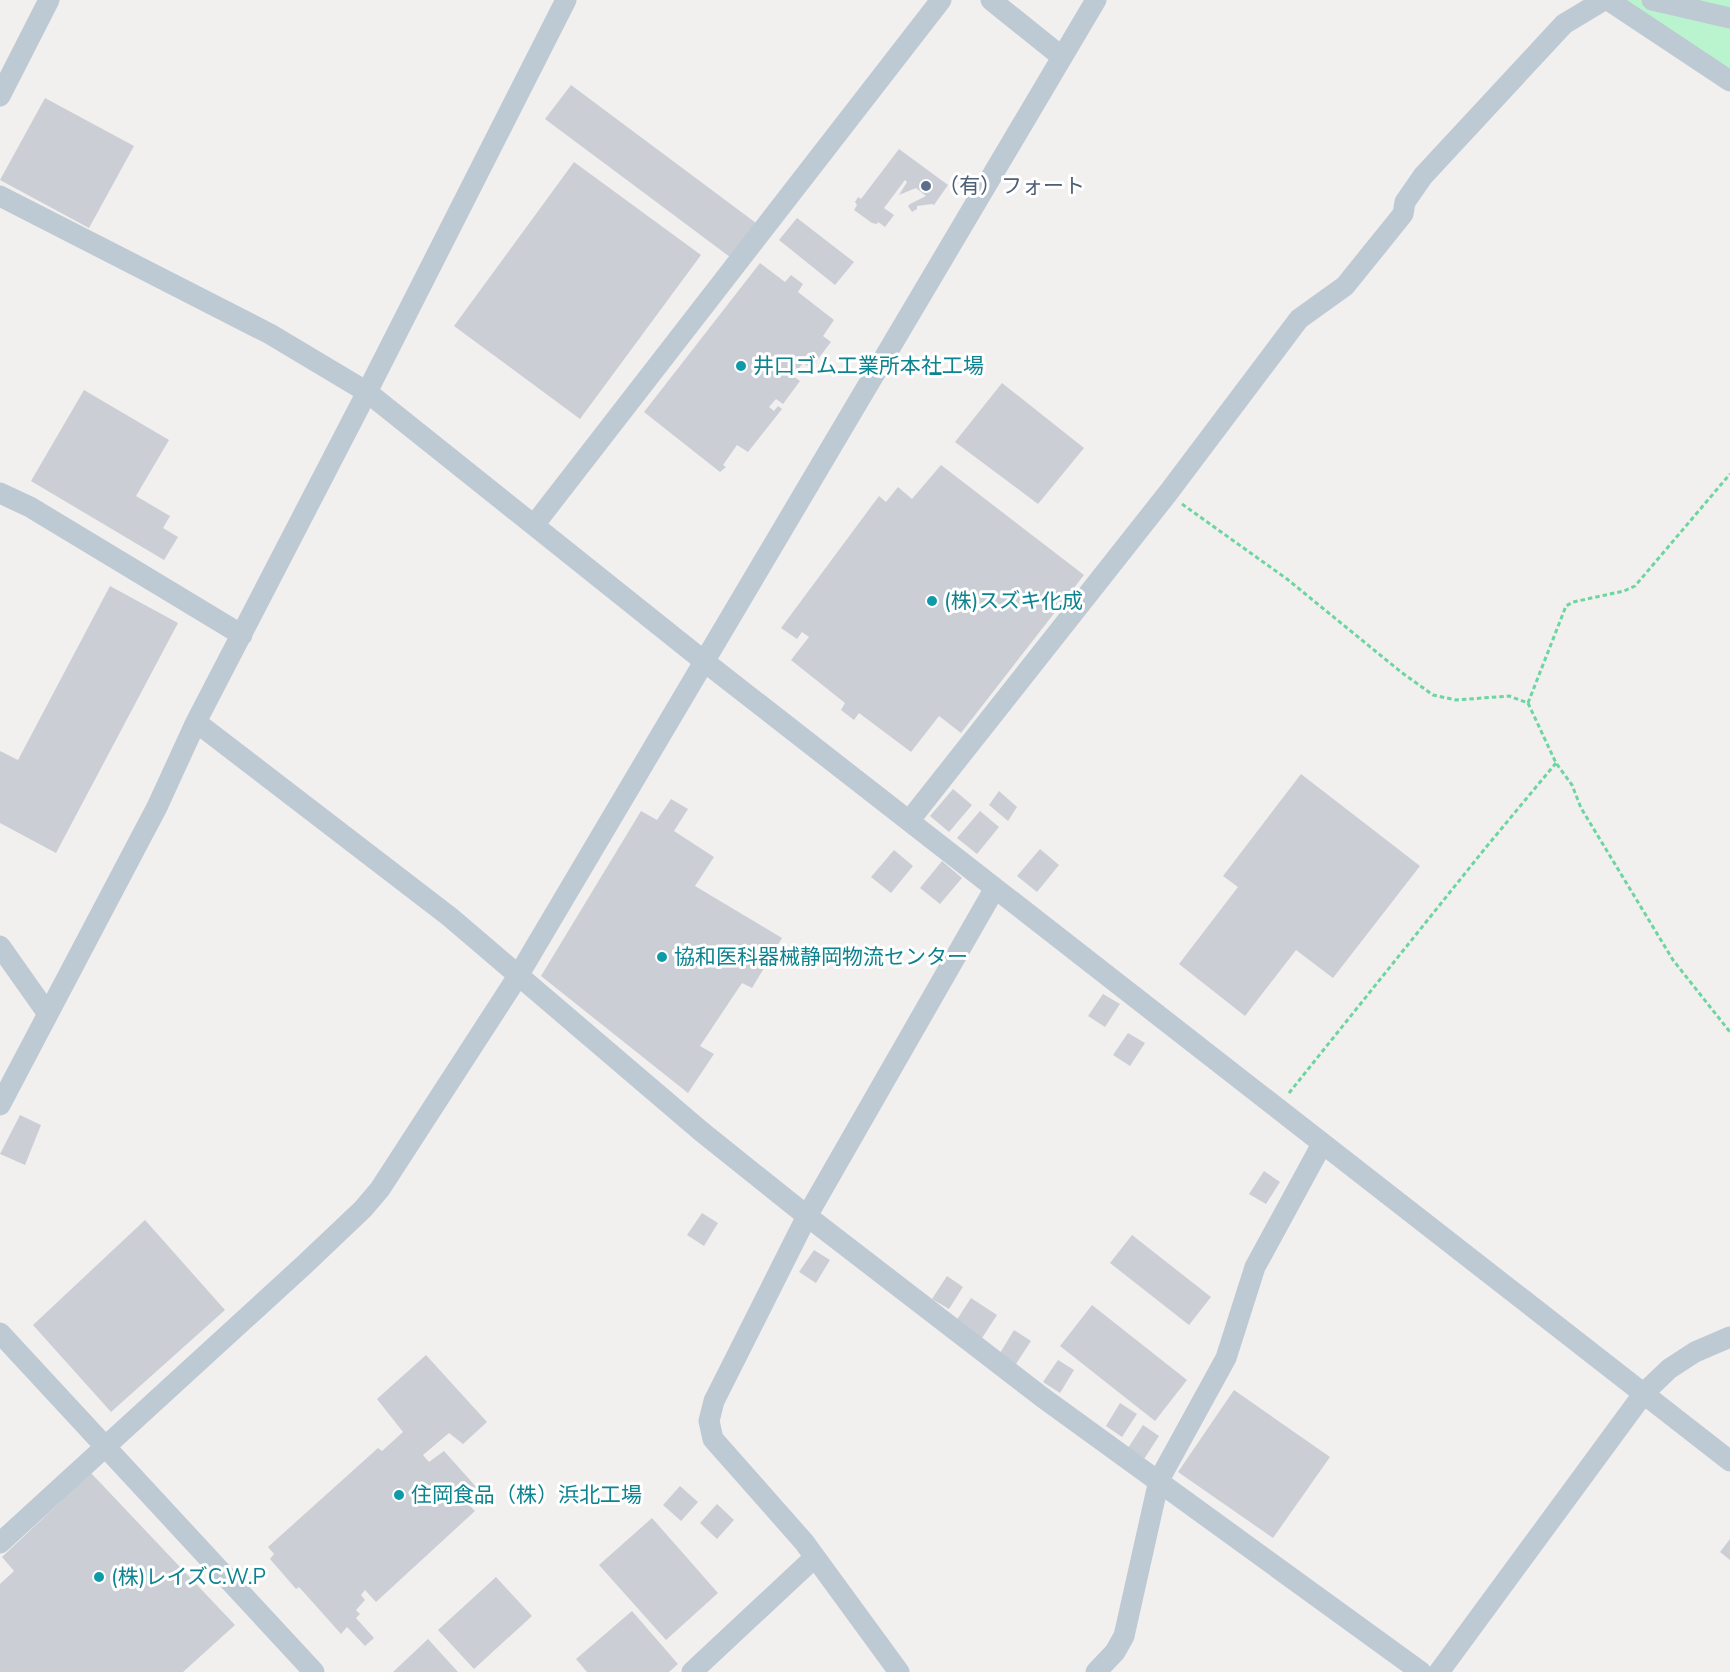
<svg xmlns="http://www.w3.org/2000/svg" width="1730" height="1672" viewBox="0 0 1730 1672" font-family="'Nunito Sans','Noto Sans JP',sans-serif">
	<rect width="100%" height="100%" fill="#f2efef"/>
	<path fill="#b9f4ce" d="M1617,0H1730V76Z"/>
	<path fill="#cbced5" d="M571,85L756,223L730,257L545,119Z
		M45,98L134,146L89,228L0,180Z
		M899,149L948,185L934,205L932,204L917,206V209L912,212L908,206L910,204L926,196L916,188L899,195L907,182L905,180L884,208L894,215L885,227L878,222L877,224L872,223L854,210L857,205L855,202L858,197L861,199Z
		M574,162L701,255L580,419L454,326Z
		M797,218L854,262L835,285L779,240Z
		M760,263L785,282L791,275L803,284L798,292L834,320L823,336L831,342L811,368L803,363L793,376L800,381L783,404L776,399L769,407L774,411L778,406L782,409L748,452L737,445L723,465L726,467L720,472L644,412Z
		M1002,383L1084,448L1038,504L955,442Z
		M84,390L169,440L136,496L170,516L163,528L178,537L164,560L31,481Z
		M941,465L1084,575L961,733L939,716L911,752L859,713L854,720L841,710L845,703L791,660L809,637L802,632L797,639L781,628L879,496L886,502L898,487L912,499Z
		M110,586L178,623L56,853L0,823V751L18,760Z
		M1301,774L1420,866L1333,978L1296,950L1245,1016L1179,964L1238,887L1223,876Z
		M953,789L972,805L949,832L930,816Z
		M999,791L1017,807L1008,821L989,805Z
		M671,799L688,809L674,831L714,857L695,886L782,938L752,988L742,983L700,1046L714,1054L688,1093L541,976L641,811L657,820Z
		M980,811L999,827L977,854L957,838Z
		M1040,849L1059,865L1037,892L1017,876Z
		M894,850L913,866L891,893L871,877Z
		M942,861L962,878L940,904L920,888Z
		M1103,994L1120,1004L1105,1027L1088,1016Z
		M1128,1033L1145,1043L1130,1066L1113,1055Z
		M20,1115L41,1125L25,1165L0,1154Z
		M1264,1171L1280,1182L1266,1204L1249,1194Z
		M702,1213L718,1223L704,1246L687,1235Z
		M145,1220L225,1310L111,1412L33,1325Z
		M1132,1235L1211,1297L1189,1325L1110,1263Z
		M814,1250L830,1260L816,1283L799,1272Z
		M947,1276L963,1287L949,1309L932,1299Z
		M971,1298L997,1315L982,1338L956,1321Z
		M1092,1305L1187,1380L1155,1421L1060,1346Z
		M1014,1330L1031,1341L1016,1364L1000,1353Z
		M426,1355L487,1422L463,1444L449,1433L423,1455L429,1462L444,1451L478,1489L465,1501L475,1511L376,1602L365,1590L361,1595L365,1600L356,1610L360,1614L356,1618L374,1638L365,1646L347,1627L341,1634L299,1587L296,1589L270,1559L274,1554L268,1547L378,1448L382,1451L403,1432L377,1399Z
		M1058,1360L1074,1370L1060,1393L1043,1382Z
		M1234,1390L1330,1457L1273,1538L1178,1472Z
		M1120,1403L1137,1414L1122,1437L1106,1426Z
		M1143,1425L1159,1436L1144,1459L1128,1448Z
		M91,1473L235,1625L183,1672H0V1584L14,1571L2,1557Z
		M680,1486L698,1502L681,1521L663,1505Z
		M717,1504L734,1520L717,1539L700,1523Z
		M652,1518L718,1593L666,1640L599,1565Z
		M1730,1539V1560L1720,1552Z
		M496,1577L532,1616L474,1669L438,1630Z
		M632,1611L678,1664L669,1672H587L576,1659Z
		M428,1639L458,1672H393Z"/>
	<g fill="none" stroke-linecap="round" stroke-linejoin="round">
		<path stroke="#6dd6a0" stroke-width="3" stroke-dasharray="4.5 3" stroke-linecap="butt" d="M1182,504L1287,579L1401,672L1433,695L1456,700L1509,696L1528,703L1556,763L1572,785L1581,808L1673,960L1730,1032
			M1528,703L1566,606L1573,602L1624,591L1635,586L1730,474
			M1289,1093L1487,846L1556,763"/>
		<path stroke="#becad3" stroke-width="21" d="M991,0L1062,57
			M1608,0L1730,81
			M1652,0L1730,18
			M0,96L49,0
			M0,196L270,334L367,392L705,662L1730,1461
			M0,493L30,507L242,635
			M534,525L941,0
			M196,722L450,917L702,1132L807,1216L1042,1397L1421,1672
			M909,821L1168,493L1299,319L1345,286L1403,214L1405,202L1423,176L1564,24L1604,0
			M0,946L48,1014
			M0,1105L157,807L196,722L367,392L566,0
			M0,1333L314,1672
			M0,1543L304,1265L363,1209L380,1189L518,976L1096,0
			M692,1672L814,1558
			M899,1672L804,1542L713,1439L709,1421L714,1401L807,1216L995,888
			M1096,1672L1115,1652L1124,1636L1159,1480L1226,1358L1255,1267L1322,1144
			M1439,1672L1644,1393L1669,1369L1695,1352L1730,1337"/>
	</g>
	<circle fill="#5c6f8a" stroke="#fff" stroke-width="2" cx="926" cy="186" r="6"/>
	<g fill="#0f9aa8" stroke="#fff" stroke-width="2">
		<circle cx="741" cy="366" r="6"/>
		<circle cx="932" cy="601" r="6"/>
		<circle cx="662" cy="957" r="6"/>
		<circle cx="399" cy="1495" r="6"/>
		<circle cx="99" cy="1577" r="6"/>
	</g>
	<g text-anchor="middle" stroke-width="6" stroke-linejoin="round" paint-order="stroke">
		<g font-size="21" fill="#4e5e75" stroke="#fff" text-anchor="start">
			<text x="938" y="193">（有）フォート</text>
		</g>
		<g font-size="21" fill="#0d838f" stroke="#fff" text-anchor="start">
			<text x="753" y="373">井口ゴム工業所本社工場</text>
			<text x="944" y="608">(株)スズキ化成</text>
			<text x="674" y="964">協和医科器械静岡物流センター</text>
			<text x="411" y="1502">住岡食品（株）浜北工場</text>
			<text x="111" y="1584">(株)レイズC.W.P</text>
		</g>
	</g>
</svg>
